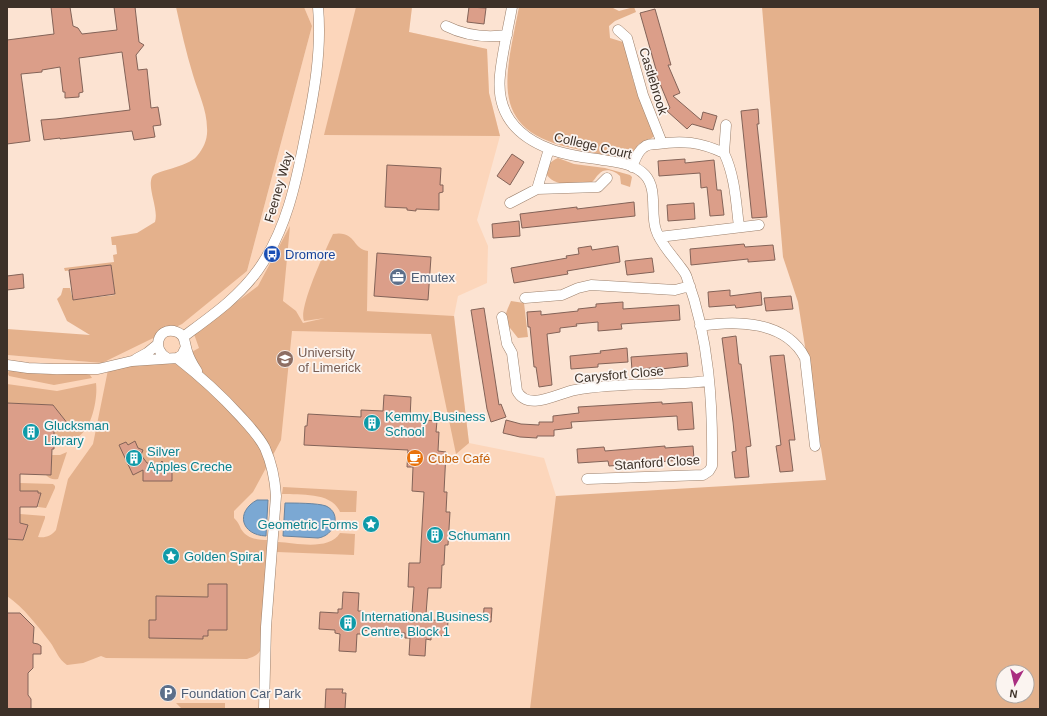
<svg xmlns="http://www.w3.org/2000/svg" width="1047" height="716" viewBox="0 0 1047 716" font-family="Arial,sans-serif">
	<rect width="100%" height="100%" fill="#fce3d2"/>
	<path fill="#fcd6bb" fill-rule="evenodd" d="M304,7H412L409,32L487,49L489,93L500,136L477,220L488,246L487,283L458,296L454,316L469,443L544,458L556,496L1040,559V709H7V355L102,363L247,271L312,26ZM1003,672H1027V696H1003Z"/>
	<path fill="#e4b18c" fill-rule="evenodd" d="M176,7H304L312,26L247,271L182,324L102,363L7,355V329L90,335L67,321L57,299L61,295L63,288H70L73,300L115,295L111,265L65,271L64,268L114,262L113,255L117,254L116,245H112L111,237L137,233L155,222C159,209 147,188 152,177C155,170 187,168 197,156C204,148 208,138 207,128C207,110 198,92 193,75C186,52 181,30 176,7Z
		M356,7H412L409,32L487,49L489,93L500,136L324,135Z
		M519,7H611L619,11L634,7L636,12L615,21L609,26L610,38L623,42L625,47L633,80L644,111L654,136C650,141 644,140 639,144C635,149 634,155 629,159C617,159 594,152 581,150C486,133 505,80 519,7Z
		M762,7H1040V709H530L556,496L826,480L798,302L783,257ZM1003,672H1027V696H1003Z
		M558,158L574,164L605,168L630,175L632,177L630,187L621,184L620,176C615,171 605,167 599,174C595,177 595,181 590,183C575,184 556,188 546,174C547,166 550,161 558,158Z
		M290,226L283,301L296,311L303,323L325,318L304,321C298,308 326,249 333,234C356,230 352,249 368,251L367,311H365L454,316L469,443L456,454L431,334L292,331L281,440L253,492L234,511V518C238,522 239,524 241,529C247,539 258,540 268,540L262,648C258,655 254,657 247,659L106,658L101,656L83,663L67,665C58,659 56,650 50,642C37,625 24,608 7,596V539L23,540L28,525L20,523V514L45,516V518L38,537C46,538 51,536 56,530L68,479L93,444L108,370L122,366L171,363L199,348L194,334L258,286Z
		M511,301L524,303L528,337L518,338C504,319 501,324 511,301Z
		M9,368L57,375L82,373L90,375L92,378L54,385L9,376L8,374Z
		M96,383C98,398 92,431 76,438C69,441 62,440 54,440V424H68L53,405L7,403V384L57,391Z
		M67,452L58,479C53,480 50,479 46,475H51L52,455H60Z
		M20,483L53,484L55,486V488L46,508L38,507L41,493H38V491H20Z
		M283,487L357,491L356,512H340C332,492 301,495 282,494Z
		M340,533L355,534L354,555L277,552L278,542C296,543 329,551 340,533Z
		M176,703H225V709H182Z"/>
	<path fill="#7ba8d3" stroke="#6884a0" d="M257,500H268L266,536C241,535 235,512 257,500Z
		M285,503C294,503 318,503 326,506C343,514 334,536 318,538L283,536Z"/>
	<path fill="#db9e89" stroke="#836358" d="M51,7H70L73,26L78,28L82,34L117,30L114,7H135L139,42L144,45L136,55L138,70L147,69L151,108L158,107L161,125L153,126L155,137L134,140L132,131L60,139V138L44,140L41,120L56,119L130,110L122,52L79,58L83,92L79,93V97L65,98V92H63L60,67L42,70V72L21,74L30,141L7,144V40L54,34Z
		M469,7L486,8L484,24L467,22Z
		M655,9L671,65H668L680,93L673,96L701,120L703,112L717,116L713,130L692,124L687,129L667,111L670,108L656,74L657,73L640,13Z
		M758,109L759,124H757L767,217L752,218L741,111Z
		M512,154L524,162L510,185L497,176Z
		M685,159V163L714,160L717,190H721L724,215L710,216L707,187L701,188L700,173L659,176L658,161Z
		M387,165L441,168L440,185H443V192L439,193V210L416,209V211L407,210V208L385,207Z
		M634,202L635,216L522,228L520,214L577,207V209Z
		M694,203L695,219L668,221L667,205Z
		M519,221L520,236L493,238L492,224Z
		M744,244L745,247L773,245L775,260L748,262V259L691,265L690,249Z
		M591,246L592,250L618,246L620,262L567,271L568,274L514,283L511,268L567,258L566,256L579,254L578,248Z
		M377,253L431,257L428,300L374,296Z
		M652,258L654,272L627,275L625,261Z
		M111,265L115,294L73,300L69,270Z
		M23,274L24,288L7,290V276Z
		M730,290V296L761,292L762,305L736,308L735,305L709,307L708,292Z
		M791,296L793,309L766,311L764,298Z
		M623,302V309L679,305L680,320L621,324L622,329L598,331V322L576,324L577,326L560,328V332L547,334L552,385L539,387L536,367H534L530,327H528L527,312L541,311V315L578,311V309L596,307V304Z
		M484,308L499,405L501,404L506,417L491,422L487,409L471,310Z
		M736,336L739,364H741L751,446L746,447L749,477L735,478L732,452L736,451L733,422L722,338Z
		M627,348L628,362L598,364V367L571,369L570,356L601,353L600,351Z
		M687,353L688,366L661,369V367L632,370L631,357Z
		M784,355L795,440H789L793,471L780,472L776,446L781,445L770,356Z
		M384,395L411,397L410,419L437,421L436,432H439L438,451L446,452L444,492H447L446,512H450L448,545H445L444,565H442L441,588H428L426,614L431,615V620L448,621L447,636L431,635V640L426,639L425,656L409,655L410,638H405V633L361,630V634H357L356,652L339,651L340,634L335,633V630L319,629L320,612L338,613V609H342L343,592L359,593L358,611H363L362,615L378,616V618L408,620V614H412L414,587H408L409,563H420L424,492L412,491L413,467H407L408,450L304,445L305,426H307L308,414L361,417V410L383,411Z
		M662,402V404L692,402L694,429L678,430L677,416L571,422L572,428L554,430V436H537V438L520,437L503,433L506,420L521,424L539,425V422H553V416L579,413L578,407Z
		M7,403L53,405L68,424H54V449H52L51,475L20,474V491H38V493H41L37,507H20V523L28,525L23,540L7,539Z
		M135,441L138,448L143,450L141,455L147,463L157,464L155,465H158L162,461L165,465H172V481H143V470L133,475L119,445L126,442L128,445Z
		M665,446V448L693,446L694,459L609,466L608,461L578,463L577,449L604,447L605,451Z
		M208,584H227V630H208V636H203V639L149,638V620H156V596L208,597Z
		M484,608H492L491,622L483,621Z
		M7,613H20L34,627L33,643L38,644L41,646V654H33V668L28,673V695L31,699V709H7Z
		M326,689H343L342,693H346L345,709H325Z"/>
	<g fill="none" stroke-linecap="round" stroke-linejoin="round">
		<g stroke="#9c806c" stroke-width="11">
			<path id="street" d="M512,7C508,30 502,53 500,75C496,113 516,136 550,149C565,155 581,157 597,159C613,162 633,162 645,175C658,189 650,213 656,230C660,243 671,254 679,265C682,269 686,273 687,278C709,338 713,403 712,466L709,471L703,475L587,479
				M446,26C466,36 485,38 507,35
				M618,30L627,38L643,95L662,143
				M724,153L726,125
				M632,167C635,161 637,152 643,148C647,144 652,144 657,144C683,140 700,142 724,153C735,176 736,202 739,227
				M537,189L549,149
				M510,203L537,189L598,187L607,178
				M659,237L759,225
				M525,298L562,295L578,288L591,285L675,290L690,286
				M502,317L507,344L512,353L517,391C528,412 558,393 575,390C620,382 665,386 709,381
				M700,326C737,320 786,321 805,358L815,446
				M183,337C210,317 238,298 258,270C286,231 296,183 305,137C314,94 322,50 318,7
				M167,358C152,350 157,328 174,331C186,334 184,342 187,351C189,358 193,365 197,371
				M177,358C200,376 221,395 240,416C249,426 259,436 265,448C272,464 275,479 276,496L266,627L264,709
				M136,359L147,353L158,344
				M7,365L28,368L53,369H98L132,361L177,358L182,355L186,347"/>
		</g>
		<use href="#street" stroke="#fff" stroke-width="10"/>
	</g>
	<defs>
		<g id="bus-disc" transform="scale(0.9)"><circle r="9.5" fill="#1a4fb4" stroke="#fbf4f0"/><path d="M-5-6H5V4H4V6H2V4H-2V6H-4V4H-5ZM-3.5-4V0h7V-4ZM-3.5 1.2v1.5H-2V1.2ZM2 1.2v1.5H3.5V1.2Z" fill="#fff"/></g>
		<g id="office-disc" transform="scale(0.9)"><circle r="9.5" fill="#5c6f8a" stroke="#fbf4f0"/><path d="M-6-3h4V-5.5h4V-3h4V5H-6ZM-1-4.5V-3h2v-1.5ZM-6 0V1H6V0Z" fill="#fff"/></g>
		<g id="university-disc" transform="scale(0.9)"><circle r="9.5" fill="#8d6e63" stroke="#fbf4f0"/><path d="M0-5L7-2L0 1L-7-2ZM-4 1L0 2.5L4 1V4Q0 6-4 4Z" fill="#fff"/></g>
		<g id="building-disc" transform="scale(0.9)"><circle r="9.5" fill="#0f9aa8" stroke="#fbf4f0"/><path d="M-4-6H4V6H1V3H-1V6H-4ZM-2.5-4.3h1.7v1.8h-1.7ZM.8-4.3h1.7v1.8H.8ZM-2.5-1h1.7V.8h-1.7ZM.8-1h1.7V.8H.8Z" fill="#fff"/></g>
		<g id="cafe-disc" transform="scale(0.9)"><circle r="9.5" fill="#e8710a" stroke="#fbf4f0"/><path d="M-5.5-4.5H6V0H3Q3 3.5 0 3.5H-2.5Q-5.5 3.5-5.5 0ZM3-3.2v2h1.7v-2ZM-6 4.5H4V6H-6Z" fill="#fff"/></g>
		<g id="sight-disc" transform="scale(0.9)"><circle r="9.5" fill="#0f9aa8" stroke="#fbf4f0"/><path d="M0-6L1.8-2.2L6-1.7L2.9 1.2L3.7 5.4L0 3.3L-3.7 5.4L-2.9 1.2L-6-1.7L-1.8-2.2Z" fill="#fff"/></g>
		<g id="parking-disc" transform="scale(0.9)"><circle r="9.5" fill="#5c6f8a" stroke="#fbf4f0"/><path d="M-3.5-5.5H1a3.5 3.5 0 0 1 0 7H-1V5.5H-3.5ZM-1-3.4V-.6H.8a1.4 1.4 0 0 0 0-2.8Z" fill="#fff"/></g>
	</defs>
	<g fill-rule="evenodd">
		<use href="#bus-disc" x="272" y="254"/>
		<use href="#office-disc" x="398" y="277"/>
		<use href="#university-disc" x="285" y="359"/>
		<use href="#building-disc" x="372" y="423"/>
		<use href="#building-disc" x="31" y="432"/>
		<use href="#building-disc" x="134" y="458"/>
		<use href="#cafe-disc" x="415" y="458"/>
		<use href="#sight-disc" x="371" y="524"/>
		<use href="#building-disc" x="435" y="535"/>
		<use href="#sight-disc" x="171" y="556"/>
		<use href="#building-disc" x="348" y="623"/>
		<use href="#parking-disc" x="168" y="693"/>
	</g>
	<g text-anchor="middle" stroke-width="3.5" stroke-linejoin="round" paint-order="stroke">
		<g font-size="13" fill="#3d3128" stroke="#fbf4f0">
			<text transform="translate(654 81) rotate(73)" y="5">Castlebrook</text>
			<text transform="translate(593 145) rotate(13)" y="5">College Court</text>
			<text transform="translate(278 187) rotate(-74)" y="5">Feeney Way</text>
			<text transform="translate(619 374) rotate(-5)" y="5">Carysfort Close</text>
			<text transform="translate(657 462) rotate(-4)" y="5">Stanford Close</text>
		</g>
		<g font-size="13" fill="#164399" stroke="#fbf4f0" text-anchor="start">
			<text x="285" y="259">Dromore</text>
		</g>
		<g font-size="13" fill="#4e5e75" stroke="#fbf4f0" text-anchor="start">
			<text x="411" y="282">Emutex</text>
			<text x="181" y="698">Foundation Car Park</text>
		</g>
		<g font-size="13" fill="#785e54" stroke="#fbf4f0" text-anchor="start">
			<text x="298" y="357">University<tspan x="298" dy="15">of Limerick</tspan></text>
		</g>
		<g font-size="13" fill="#0d838f" stroke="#fbf4f0" text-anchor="start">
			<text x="385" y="421">Kemmy Business<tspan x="385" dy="15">School</tspan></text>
			<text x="44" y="430">Glucksman<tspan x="44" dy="15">Library</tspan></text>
			<text x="147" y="456">Silver<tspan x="147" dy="15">Apples Creche</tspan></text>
			<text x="358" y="529" text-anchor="end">Geometric Forms</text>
			<text x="448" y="540">Schumann</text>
			<text x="184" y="561">Golden Spiral</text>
			<text x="361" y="621">International Business<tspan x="361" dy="15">Centre, Block 1</tspan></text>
		</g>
		<g font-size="13" fill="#c56008" stroke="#fbf4f0" text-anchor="start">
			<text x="428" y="463">Cube Café</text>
		</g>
	</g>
	<rect width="1047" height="716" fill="none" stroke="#3d3128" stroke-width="16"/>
	<g transform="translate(1015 684) rotate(188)"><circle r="19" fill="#fbf4f0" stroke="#afa6a0"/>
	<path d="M0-3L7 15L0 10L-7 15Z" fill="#a92d80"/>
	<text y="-6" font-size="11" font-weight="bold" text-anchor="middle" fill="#3d3128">N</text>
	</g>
</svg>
